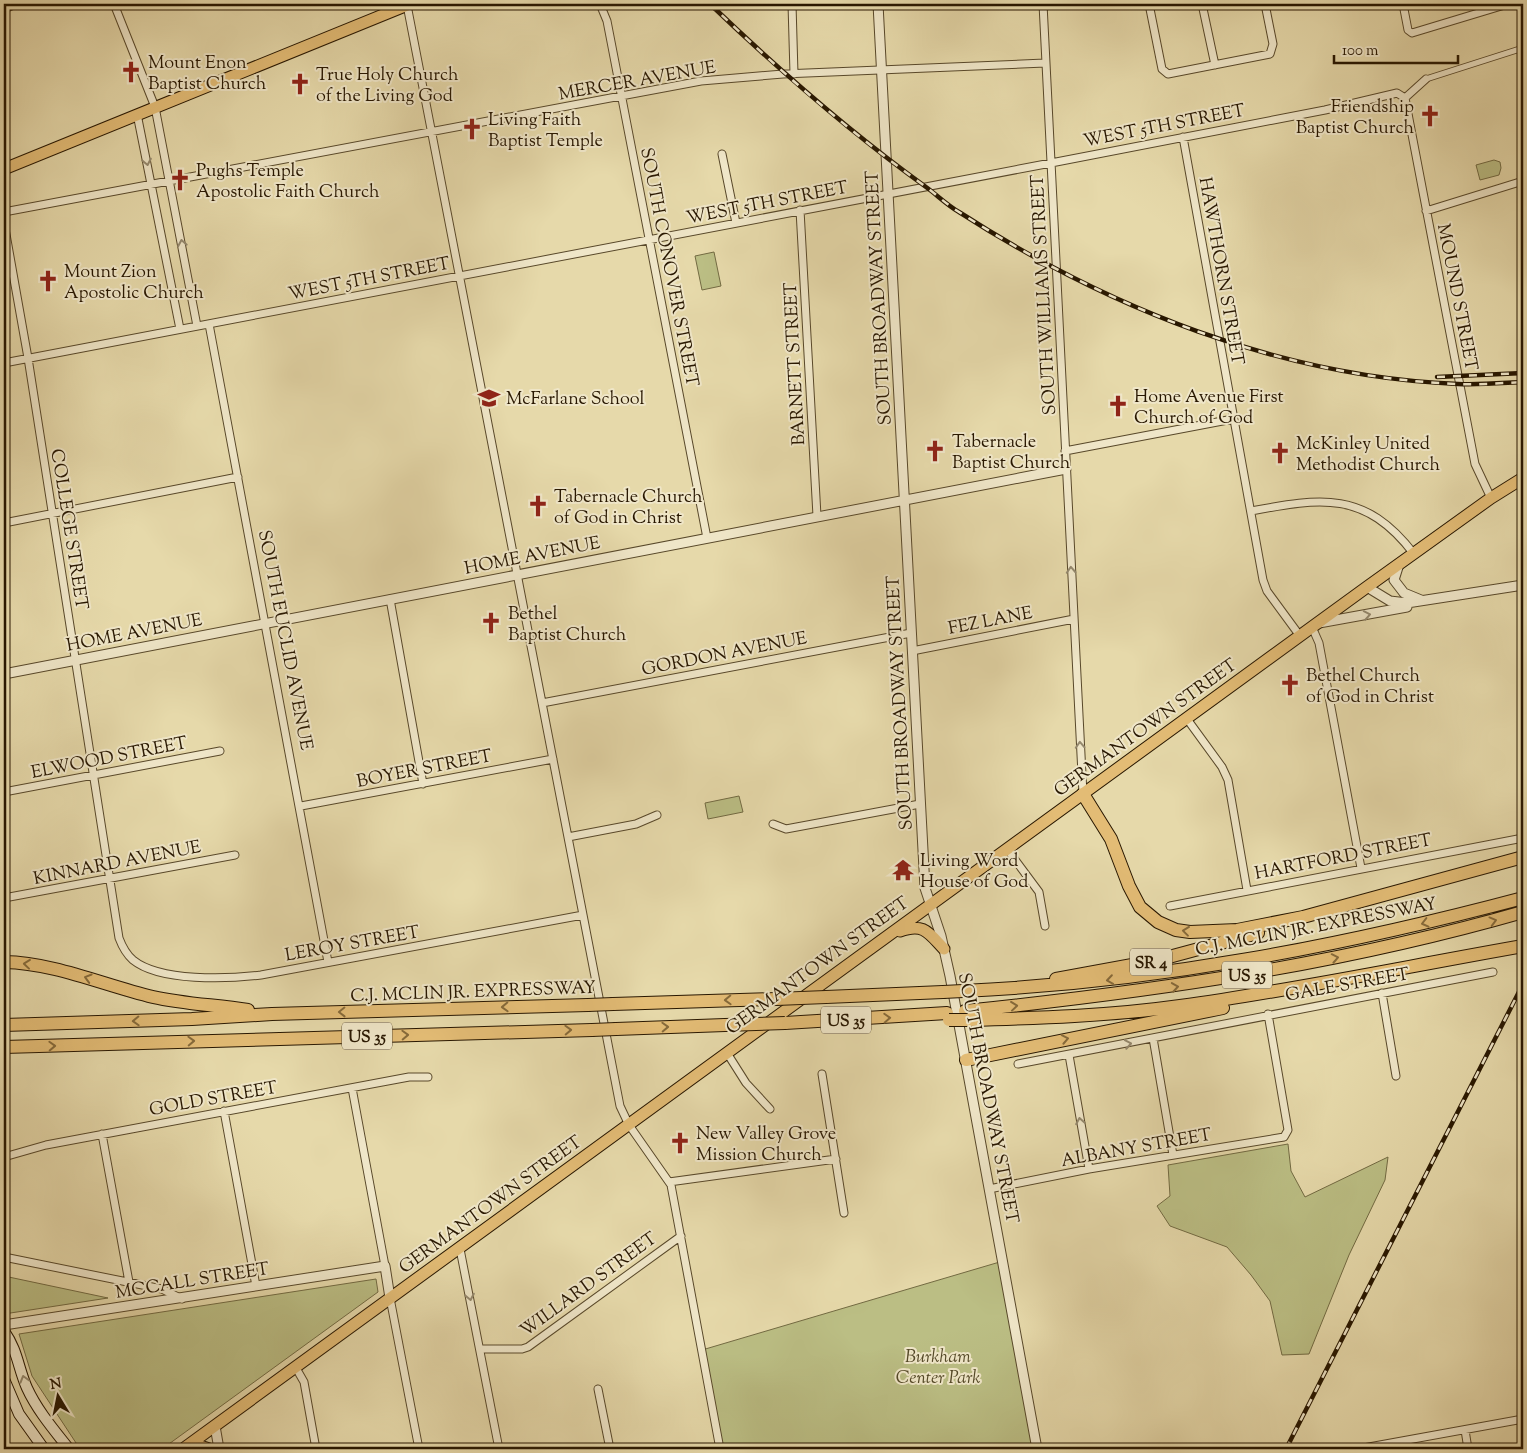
<svg xmlns="http://www.w3.org/2000/svg" width="1527" height="1453" viewBox="0 0 1527 1453" font-family="'Sorts Mill Goudy',serif">
	<rect width="100%" height="100%" fill="#e6d9aa"/>
	<filter id="stains"><feTurbulence type="fractalNoise" baseFrequency=".004" numOctaves="4"/><feColorMatrix values="0 0 0 0 .2 0 0 0 0 .09 0 0 0 0 .02 0 0 0 .5 -.17"/></filter>
	<radialGradient id="worn" r=".72"><stop offset=".6" stop-color="#630" stop-opacity="0"/><stop offset="1" stop-color="#630" stop-opacity=".3"/></radialGradient>
	<path fill="#bbbe84" stroke="#726a42" d="M1494,160L1500,162L1501,168L1499,175L1480,180L1476,165Z
		M714,252L721,286L702,290L695,256Z
		M739,796L743,812L708,819L705,803Z
		M1288,1144L1291,1171L1305,1197L1388,1157L1385,1180L1349,1255L1309,1354L1282,1355L1270,1301L1251,1275L1227,1247L1170,1226L1157,1206L1170,1196L1168,1165Z
		M1003,1261L1037,1449H720L702,1350Z
		M4,1276L108,1298L4,1314Z
		M376,1279L378,1292L162,1449H80L32,1376L19,1334Z"/>
	<g fill="none" stroke-linecap="round" stroke-linejoin="round">
		<g stroke="#58482a" stroke-width="7">
			<path id="pedestrian" d="M1426,79L1523,48"/>
		</g>
		<g stroke="#58482a" stroke-width="9">
			<path id="minor" d="M114,4L155,107L197,326
				M600,4L607,21L707,538
				M792,4L794,74
				M1043,4L1083,794
				M1149,4L1162,69L1168,74L1270,54L1273,44L1265,4
				M1202,4L1215,65
				M1403,4L1408,30L1412,33L1508,4
				M407,5L620,1106L629,1125L671,1185L720,1449
				M4,9L16,4
				M1405,98L1475,464L1491,498
				M1405,98L1426,79
				M137,114L180,329
				M1183,137L1263,580L1267,591L1300,636
				M722,154L736,223
				M800,210L817,516
				M1426,211L1523,181
				M4,212L701,81L783,74L1045,63
				M4,223L28,358L119,938C122,946 126,954 133,960C160,982 228,979 261,975L583,915
				M209,324L328,962
				M4,363L1051,163L1325,110L1397,93L1405,98
				M1065,451L1233,419
				M1251,511C1321,498 1365,490 1414,554
				M4,523L238,477
				M390,599L423,784
				M1312,627L1319,643L1361,868
				M912,651L1074,619
				M542,703L911,633
				M1187,719L1222,767L1228,780L1247,890
				M4,792L220,751
				M301,806L553,759
				M773,824L786,829L920,804
				M568,837L636,824L657,815
				M1007,849L1039,892L1045,926
				M4,898L235,855
				M1170,906L1523,838
				M1382,993L1396,1076
				M1153,1038L1173,1155
				M727,1053L746,1083L770,1109
				M1069,1055L1089,1169
				M1018,1064L1493,972
				M822,1074L844,1213
				M352,1088L385,1266
				M224,1111L256,1286
				M102,1134L129,1282
				M4,1157L46,1145L409,1077H428
				M669,1182L836,1159
				M989,1189L1089,1169L1284,1137L1288,1130L1268,1014
				M460,1249L499,1449
				M4,1257L162,1289L182,1299
				M390,1298L419,1449
				M480,1349H522L528,1347L681,1236
				M296,1368L304,1382L316,1449
				M598,1389L610,1449
				M1465,1430L1468,1449
				M1358,1449L1523,1419"/>
		</g>
		<g stroke="#58482a" stroke-width="11">
			<path id="tertiary" d="M878,4L925,888L941,936L950,976L1037,1449
				M1399,564L1394,580L1404,593L1421,600
				M1367,587L1390,601L1407,603L1523,585
				M1319,623L1407,607
				M4,674L1066,469
				M4,1325L385,1266L390,1298
				M215,1426L219,1449"/>
		</g>
		<g stroke="#281700" stroke-width="12">
			<path id="secondary" d="M4,1331C18,1351 18,1368 27,1388C37,1410 54,1430 69,1449
				M4,1379L19,1414L44,1449"/>
		</g>
		<g stroke="#281700" stroke-width="13">
			<path id="primary" d="M4,169L410,4
				M900,931C924,923 928,932 944,949
				M188,1446L197,1445L209,1449
				M183,1449L1367,587L1491,498L1523,478"/>
		</g>
		<g stroke="#281700" stroke-width="14">
			<path id="motorway" d="M1083,794L1111,839L1129,886L1140,907L1158,922L1176,930L1190,932L1237,930L1303,917L1523,857
				M4,962C55,963 103,985 153,997C184,1004 216,1005 248,1010
				M1056,979L1154,961L1258,933
				M963,991C1154,982 1339,947 1523,898
				M826,997L943,992
				M613,1004L776,999
				M965,1011C1156,991 1338,965 1523,912
				M968,1020C1039,1018 1110,1016 1180,1006C1295,990 1409,966 1523,946
				M785,1023L947,1013
				M4,1025L192,1019L272,1014L588,1005
				M616,1029L725,1025
				M4,1047L592,1030
				M966,1060L1223,1008"/>
		</g>
		<use href="#pedestrian" stroke="#efe6c8" stroke-width="5"/>
		<use href="#minor" stroke="#efe6c8" stroke-width="7"/>
		<use href="#tertiary" stroke="#efe6c8" stroke-width="9"/>
		<use href="#secondary" stroke="#efe6c8" stroke-width="10"/>
		<use href="#primary" stroke="#e3bc75" stroke-width="11"/>
		<use href="#motorway" stroke="#e3bc75" stroke-width="12"/>
		<g stroke="#281700" stroke-width="4.5">
			<path id="rail" d="M710,4C780,71 847,130 926,187C937,195 947,205 959,212C1108,308 1280,377 1458,384C1480,385 1502,383 1523,382
				M1437,377L1523,373
				M1286,1449L1523,984"/>
		</g>
		<use href="#rail" stroke="#efe6c8" stroke-width="2.5" stroke-dasharray="8" stroke-linecap="butt"/>
		<g stroke="#281700" stroke-width="14" stroke-linecap="butt">
			<path id="motorway-bridge" d="M943,992L963,991
				M776,999L826,997
				M588,1005L613,1004
				M949,1020H968
				M725,1025L785,1023
				M592,1030L616,1029"/>
		</g>
		<use href="#motorway-bridge" stroke="#e3bc75" stroke-width="12"/>
	</g>
	<defs><path id="oneway-chevron" d="M-2-3.5L2.5 0L-2 3.5" fill="none" stroke-width="1.6" stroke-linecap="round" stroke-linejoin="round" transform="scale(1.25)"/></defs>
	<g stroke="#95896e">
		<use href="#oneway-chevron" transform="translate(147 162) rotate(79)"/>
		<use href="#oneway-chevron" transform="translate(182 243) rotate(-100)"/>
		<use href="#oneway-chevron" transform="translate(1071 570) rotate(-93)"/>
		<use href="#oneway-chevron" transform="translate(1367 615) rotate(-11)"/>
		<use href="#oneway-chevron" transform="translate(1080 745) rotate(-93)"/>
		<use href="#oneway-chevron" transform="translate(1128 1044) rotate(-10)"/>
		<use href="#oneway-chevron" transform="translate(1080 1121) rotate(-100)"/>
		<use href="#oneway-chevron" transform="translate(470 1297) rotate(79)"/>
		<use href="#oneway-chevron" transform="translate(24 1379) rotate(-106)"/>
	</g>
	<g stroke="#866a3a">
		<use href="#oneway-chevron" transform="translate(1493 921) rotate(-15)"/>
		<use href="#oneway-chevron" transform="translate(1425 923) rotate(166)"/>
		<use href="#oneway-chevron" transform="translate(1186 931) rotate(-173)"/>
		<use href="#oneway-chevron" transform="translate(1335 958) rotate(-11)"/>
		<use href="#oneway-chevron" transform="translate(27 964) rotate(-174)"/>
		<use href="#oneway-chevron" transform="translate(88 978) rotate(-164)"/>
		<use href="#oneway-chevron" transform="translate(1110 980) rotate(172)"/>
		<use href="#oneway-chevron" transform="translate(1175 987) rotate(-9)"/>
		<use href="#oneway-chevron" transform="translate(728 1000) rotate(178)"/>
		<use href="#oneway-chevron" transform="translate(1014 1006) rotate(-6)"/>
		<use href="#oneway-chevron" transform="translate(505 1007) rotate(178)"/>
		<use href="#oneway-chevron" transform="translate(342 1012) rotate(179)"/>
		<use href="#oneway-chevron" transform="translate(887 1018) rotate(-3)"/>
		<use href="#oneway-chevron" transform="translate(136 1021) rotate(178)"/>
		<use href="#oneway-chevron" transform="translate(665 1027) rotate(-2)"/>
		<use href="#oneway-chevron" transform="translate(568 1030) rotate(-2)"/>
		<use href="#oneway-chevron" transform="translate(405 1035) rotate(-2)"/>
		<use href="#oneway-chevron" transform="translate(1065 1039) rotate(-11)"/>
		<use href="#oneway-chevron" transform="translate(191 1041) rotate(-2)"/>
		<use href="#oneway-chevron" transform="translate(52 1046) rotate(-2)"/>
	</g>
	<defs>
		<g id="church-bare" transform="scale(1.725)"><path d="M-1.2-6h2.4v3.5h3.3v2.4h-3.3V6h-2.4V-.1h-3.3v-2.4h3.3Z" fill="#8f2418" stroke="#efe6c8" stroke-width="2.5" paint-order="stroke"/></g>
		<g id="school-bare" transform="scale(1.725)"><path d="M0-5L7-2L0 1L-7-2ZM-4 1L0 2.5L4 1V4Q0 6-4 4Z" fill="#8f2418" stroke="#efe6c8" stroke-width="2.5" paint-order="stroke"/></g>
		<g id="temple-bare" transform="scale(1.725)"><path d="M0-6L5-2H3V0L6.5 2.5H4V6H1.5V3h-3V6H-4V2.5H-6.5L-3 0V-2H-5Z" fill="#8f2418" stroke="#efe6c8" stroke-width="2.5" paint-order="stroke"/></g>
	</defs>
	<g fill-rule="evenodd">
		<use href="#church-bare" x="131" y="72"/>
		<use href="#church-bare" x="300" y="84"/>
		<use href="#church-bare" x="1430" y="116"/>
		<use href="#church-bare" x="472" y="129"/>
		<use href="#church-bare" x="180" y="180"/>
		<use href="#church-bare" x="48" y="281"/>
		<use href="#school-bare" x="489" y="398"/>
		<use href="#church-bare" x="1118" y="406"/>
		<use href="#church-bare" x="935" y="451"/>
		<use href="#church-bare" x="1280" y="453"/>
		<use href="#church-bare" x="538" y="506"/>
		<use href="#church-bare" x="491" y="623"/>
		<use href="#church-bare" x="1290" y="685"/>
		<use href="#temple-bare" x="903" y="870"/>
		<use href="#church-bare" x="680" y="1143"/>
	</g>
	<g text-anchor="middle" stroke-width="4" stroke-linejoin="round" paint-order="stroke">
		<g fill="#efe6c8" stroke="#64553c" stroke-width="1">
			<rect x="1130" y="948.5" width="42" height="27" rx="4"/>
			<rect x="1222" y="961.5" width="50" height="27" rx="4"/>
			<rect x="821" y="1006.5" width="50" height="27" rx="4"/>
			<rect x="342" y="1022.5" width="50" height="27" rx="4"/>
		</g>
		<g font-size="16" font-weight="bold" fill="#281700">
			<text x="1151" y="968">SR 4</text>
			<text x="1247" y="981">US 35</text>
			<text x="846" y="1026">US 35</text>
			<text x="367" y="1042">US 35</text>
		</g>
		<g font-size="18" fill="#281700" stroke="#efe6c8" text-anchor="start">
			<text x="148" y="68">Mount Enon<tspan x="148" dy="21">Baptist Church</tspan></text>
			<text x="316" y="80">True Holy Church<tspan x="316" dy="21">of the Living God</tspan></text>
			<text x="1414" y="112" text-anchor="end">Friendship<tspan x="1414" dy="21">Baptist Church</tspan></text>
			<text x="488" y="125">Living Faith<tspan x="488" dy="21">Baptist Temple</tspan></text>
			<text x="196" y="176">Pughs Temple<tspan x="196" dy="21">Apostolic Faith Church</tspan></text>
			<text x="64" y="277">Mount Zion<tspan x="64" dy="21">Apostolic Church</tspan></text>
			<text x="1134" y="402">Home Avenue First<tspan x="1134" dy="21">Church of God</tspan></text>
			<text x="506" y="404">McFarlane School</text>
			<text x="952" y="447">Tabernacle<tspan x="952" dy="21">Baptist Church</tspan></text>
			<text x="1296" y="449">McKinley United<tspan x="1296" dy="21">Methodist Church</tspan></text>
			<text x="554" y="502">Tabernacle Church<tspan x="554" dy="21">of God in Christ</tspan></text>
			<text x="508" y="619">Bethel<tspan x="508" dy="21">Baptist Church</tspan></text>
			<text x="1306" y="681">Bethel Church<tspan x="1306" dy="21">of God in Christ</tspan></text>
			<text x="920" y="866">Living Word<tspan x="920" dy="21">House of God</tspan></text>
			<text x="696" y="1139">New Valley Grove<tspan x="696" dy="21">Mission Church</tspan></text>
		</g>
		<g font-size="18" fill="#281700" stroke="#efe6c8">
			<text transform="translate(637 80) rotate(-10)" y="6">MERCER AVENUE</text>
			<text transform="translate(1164 125) rotate(-11)" y="6">WEST 5TH STREET</text>
			<text transform="translate(767 202) rotate(-11)" y="6">WEST 5TH STREET</text>
			<text transform="translate(670 267) rotate(79)" y="6">SOUTH CONOVER STREET</text>
			<text transform="translate(1222 271) rotate(80)" y="6">HAWTHORN STREET</text>
			<text transform="translate(369 278) rotate(-11)" y="6">WEST 5TH STREET</text>
			<text transform="translate(1043 295) rotate(-93)" y="6">SOUTH WILLIAMS STREET</text>
			<text transform="translate(1458 297) rotate(79)" y="6">MOUND STREET</text>
			<text transform="translate(878 298) rotate(-93)" y="6">SOUTH BROADWAY STREET</text>
			<text transform="translate(794 364) rotate(-93)" y="6">BARNETT STREET</text>
			<text transform="translate(70 529) rotate(81)" y="6">COLLEGE STREET</text>
			<text transform="translate(532 555) rotate(-11)" y="6">HOME AVENUE</text>
			<text transform="translate(990 620) rotate(-11)" y="6">FEZ LANE</text>
			<text transform="translate(134 632) rotate(-11)" y="6">HOME AVENUE</text>
			<text transform="translate(286 640) rotate(79)" y="6">SOUTH EUCLID AVENUE</text>
			<text transform="translate(724 653) rotate(-11)" y="6">GORDON AVENUE</text>
			<text transform="translate(899 703) rotate(-93)" y="6">SOUTH BROADWAY STREET</text>
			<text transform="translate(1145 727) rotate(-36)" y="6">GERMANTOWN STREET</text>
			<text transform="translate(109 757) rotate(-11)" y="6">ELWOOD STREET</text>
			<text transform="translate(424 768) rotate(-11)" y="6">BOYER STREET</text>
			<text transform="translate(1343 856) rotate(-11)" y="6">HARTFORD STREET</text>
			<text transform="translate(117 862) rotate(-11)" y="6">KINNARD AVENUE</text>
			<text transform="translate(1316 926) rotate(-11)" y="6">C.J. MCLIN JR. EXPRESSWAY</text>
			<text transform="translate(352 943) rotate(-10)" y="6">LEROY STREET</text>
			<text transform="translate(817 965) rotate(-36)" y="6">GERMANTOWN STREET</text>
			<text transform="translate(1347 984) rotate(-10)" y="6">GALE STREET</text>
			<text transform="translate(473 991) rotate(-2)" y="6">C.J. MCLIN JR. EXPRESSWAY</text>
			<text transform="translate(213 1098) rotate(-10)" y="6">GOLD STREET</text>
			<text transform="translate(989 1098) rotate(79)" y="6">SOUTH BROADWAY STREET</text>
			<text transform="translate(1136 1147) rotate(-10)" y="6">ALBANY STREET</text>
			<text transform="translate(490 1204) rotate(-36)" y="6">GERMANTOWN STREET</text>
			<text transform="translate(192 1280) rotate(-9)" y="6">MCCALL STREET</text>
			<text transform="translate(588 1284) rotate(-36)" y="6">WILLARD STREET</text>
		</g>
		<g font-size="18" font-style="italic" fill="#544928" stroke="#efe6c8">
			<text x="938" y="1362">Burkham<tspan x="938" dy="21">Center Park</tspan></text>
		</g>
	</g>
	<rect width="1527" height="1453" fill="none" stroke="#e6d9aa" stroke-width="20"/>
	<rect x="5" y="5" width="1517" height="1443" fill="none" stroke="#281700" stroke-width="2.5"/>
	<rect x="10" y="10" width="1507" height="1433" fill="none" stroke="#281700"/>
	<g transform="translate(58 1396) rotate(350)" stroke="#efe6c8" stroke-width="4" paint-order="stroke">
	<path d="M0-4L9 19L0 12L-9 19Z" fill="#281700"/>
	<text y="-8" font-size="14" font-weight="bold" text-anchor="middle" fill="#281700">N</text>
	</g>
	<path d="M1334 55v8h124v-8" fill="none" stroke="#281700" stroke-width="2.5"/>
	<text x="1342" y="55" font-size="15" fill="#281700" stroke="#efe6c8" stroke-width="4" paint-order="stroke">100 m</text>
	<rect width="100%" height="100%" filter="url(#stains)"/>
	<rect width="100%" height="100%" fill="url(#worn)"/>
</svg>
